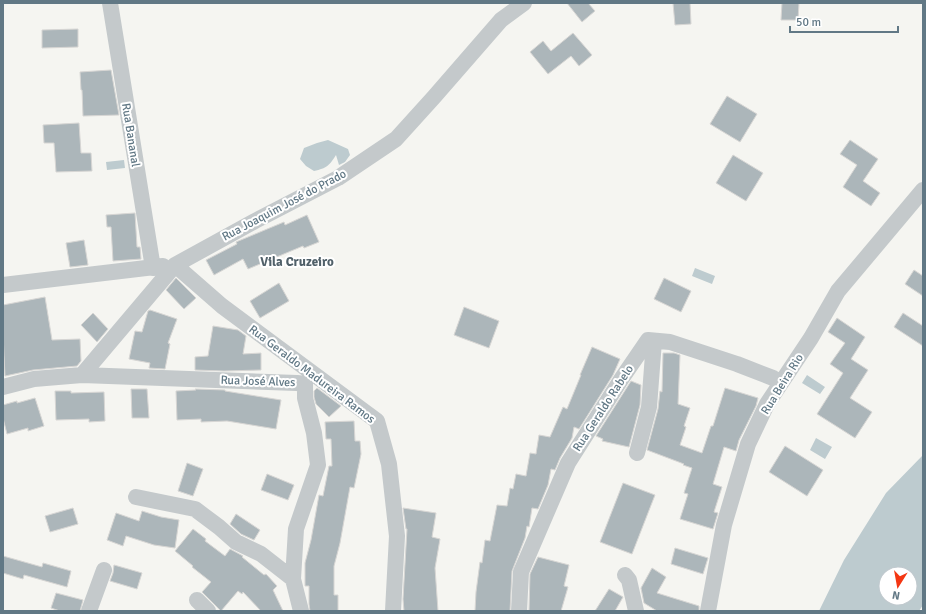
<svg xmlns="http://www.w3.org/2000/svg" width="926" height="614" viewBox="0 0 926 614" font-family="Signika,sans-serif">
	<rect width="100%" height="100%" fill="#f5f5f1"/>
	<path fill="#bdcbcf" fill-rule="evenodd" d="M328,140L348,149L350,155L345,162L339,165L336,155C329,166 327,168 314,171L306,166L300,159L304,148L317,143Z
		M124,160L125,168L107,170L106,162Z
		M695,268L715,276L712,284L692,276Z
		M807,375L825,387L820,394L802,383Z
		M816,438L832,447L825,459L810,450Z
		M923,455V605L919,611H819L844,560L886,493ZM886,574H910V598H886Z"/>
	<path fill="#acb6ba" stroke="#d7d6d4" d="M567,3H588L595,11L582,22Z
		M673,3H690L691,24L675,25Z
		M782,3H799L798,20H781Z
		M78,29V47L42,48V30Z
		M573,33L592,55L579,66L571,56L548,74L530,52L543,41L551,51Z
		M111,70L119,115L83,116L82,90H81L80,72Z
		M727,96L757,114L740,142L710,124Z
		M79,123L81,153H91L92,171L56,172L54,143H44L43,125Z
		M850,140L878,159L863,181L880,193L871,206L843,187L857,165L840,154Z
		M733,155L763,173L746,201L716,183Z
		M135,213L137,247H140L141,259L113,261L111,227H107L106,215Z
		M307,215L319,242L304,248L303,246L248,269L243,259L214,275L206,260L237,244L236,242L284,222L285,225Z
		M84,240L88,265L70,267L66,243Z
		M914,270L923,276V296L905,284Z
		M176,278L196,298L184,309L166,290Z
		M664,278L691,291L681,312L654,299Z
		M279,283L289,301L260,318L250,301Z
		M45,297L52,340L80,339L81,361L77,366L33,370L5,376L3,334V305Z
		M464,307L499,321L489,348L454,335Z
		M150,310L177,319L168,343L170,344L165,369L149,368L150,363L129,359L135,331L142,332L148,311Z
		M93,313L108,329L97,342L81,325Z
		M903,313L923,326V346L894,327Z
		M837,318L865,337L851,359L868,370L850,398L872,412L855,438L817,414L843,373L830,364L845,343L828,332Z
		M213,326L238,330L246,336L243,354L261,353V370L224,371L195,370V357L208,356Z
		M592,347L620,359L613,375L579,429L574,427L572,438L560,458L555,470L551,469L548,485L538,509L532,508L529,527L527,526L525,538L512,571L510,611H475L476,592L480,562L482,563L485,540L490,541L497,505L507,506L510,488L513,489L516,474L526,476L530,453L536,454L539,435L550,437L563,407L567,409L581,375H580Z
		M663,353H674L680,355L678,404L690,408L684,426L686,427L680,445L702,453L711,426H713L725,388L758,398L756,406L739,440L736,451L724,447L713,484L722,487L714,512L718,513L713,529L680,519L688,494L684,493L692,468L683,465L684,464L647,450L658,409L660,391L662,392Z
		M631,381L641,385L640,405L629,447L602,441L603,439L596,436Z
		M317,388L341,406L329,417L316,404L314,397V391Z
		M131,389H147L149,418H132Z
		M195,389L225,390V391L281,400L276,429L227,421L201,422V419L177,420L176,391L196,390Z
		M55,391H71V393L104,392L105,421L89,422V419L56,420Z
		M35,398L44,426L28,431V428L7,434L3,418V405L17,401V403Z
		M354,421L355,441H360L361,454L354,488L350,487L340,543L334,566V595H338V611H310L309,604V586H305V563L311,540L319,495L323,496L329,466H332L331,439H326L325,422Z
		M785,446L823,470L807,496L769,472Z
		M187,463L203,469L193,496L178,491Z
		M267,474L294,485L288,500L261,490Z
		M623,483L655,495L632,554L600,542Z
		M73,508L78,524L50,532L45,516Z
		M403,508L436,513L432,537L440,539L435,568L438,611H404L403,599L407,529H406Z
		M142,511L161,517L179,520L175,548L154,545L126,536L123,546L107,540L116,513L139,521Z
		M236,514L260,530L254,540L241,534L230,524Z
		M193,529L206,539L205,541L225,556L230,549L243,556L242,557L264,575L266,574L277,586L273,590L283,611H261L243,592L242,594L238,591L221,611L202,592L211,582L192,567L193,566L175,551Z
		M675,548L708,558L703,574L671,564Z
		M3,556L42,567L43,563L71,571L67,587L24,575L23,579L3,573Z
		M538,557L569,565L564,586L568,587L561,611H529L530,574Z
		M114,565L142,573L137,589L110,581L113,573Z
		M652,568L666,577L657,593L699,606V611H657L644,603L641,588Z
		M609,589L623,597L615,611H595Z
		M56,593L83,600L80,611H60L51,608Z"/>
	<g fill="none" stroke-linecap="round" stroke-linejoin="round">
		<path stroke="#c4c9cb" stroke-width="16" d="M110,3L153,268
			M175,265L222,306L377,421L389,464L397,536L393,611
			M3,285L163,266
			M82,375L175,265L255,221L338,178L396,139L434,97L501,20L524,3
			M3,387L34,379L82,375L297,383L305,384V398L314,433L318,465L296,529L293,579L301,611
			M637,453L649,407L654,341
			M136,497L195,509L219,527L236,542L261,554L293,579
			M625,575L629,580L636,611
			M197,600L208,611
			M89,611L104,570
			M519,611L521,572L568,463L622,378L648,340L670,342L737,364L773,378L781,383
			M708,611L724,525L748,444L767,404L811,338L838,291L923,190"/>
	</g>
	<g text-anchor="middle" stroke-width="4" stroke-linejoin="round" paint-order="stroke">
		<g font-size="12" fill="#617885" stroke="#fff">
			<text transform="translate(131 135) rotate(81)" y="4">Rua Bananal</text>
			<text transform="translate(284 205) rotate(-28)" y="4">Rua Joaquim José do Prado</text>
			<text transform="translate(312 374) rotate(37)" y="4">Rua Geraldo Madureira Ramos</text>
			<text transform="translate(258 381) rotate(2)" y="4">Rua José Alves</text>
			<text transform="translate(782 384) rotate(-58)" y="4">Rua Beira Rio</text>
			<text transform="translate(603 408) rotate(-57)" y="4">Rua Geraldo Rabelo</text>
		</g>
		<g font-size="13" font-weight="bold" fill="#506069" stroke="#fff">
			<text x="297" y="266">Vila Cruzeiro</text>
		</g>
	</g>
	<rect width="926" height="614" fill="none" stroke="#617885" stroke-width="8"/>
	<g transform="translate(898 586) rotate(191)"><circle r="19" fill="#ffffff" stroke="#c0c9ce"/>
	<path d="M0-3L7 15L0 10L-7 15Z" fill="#f43713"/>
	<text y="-6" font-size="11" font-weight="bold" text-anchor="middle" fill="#617885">N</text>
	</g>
	<path d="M790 26v6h108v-6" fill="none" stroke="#617885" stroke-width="2"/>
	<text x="796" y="26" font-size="12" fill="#617885" stroke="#ffffff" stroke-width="3" paint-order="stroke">50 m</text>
</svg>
